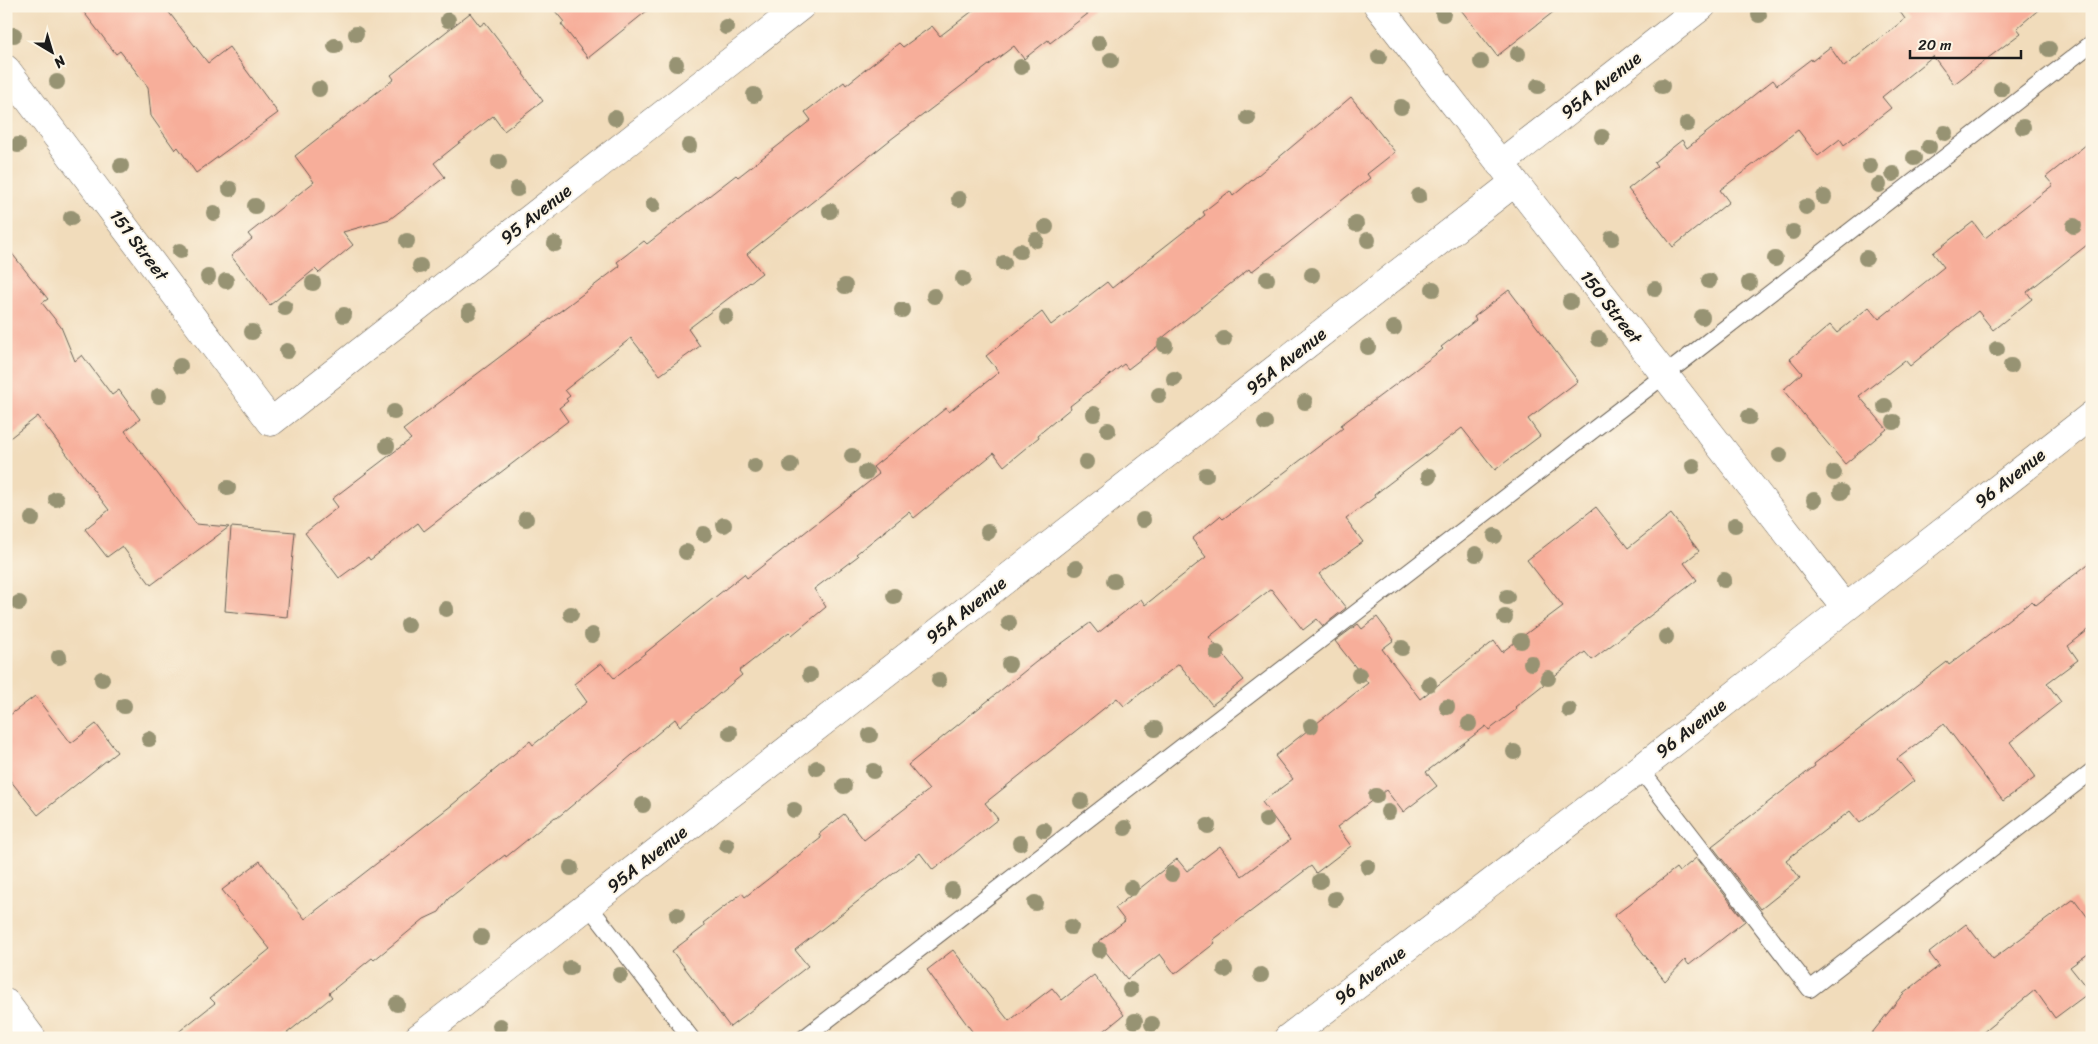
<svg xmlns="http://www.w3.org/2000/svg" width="2098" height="1044" viewBox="0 0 2098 1044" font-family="Sriracha,sans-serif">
	<rect width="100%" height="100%" fill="#fcf5e5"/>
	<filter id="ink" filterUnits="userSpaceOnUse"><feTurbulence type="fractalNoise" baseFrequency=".02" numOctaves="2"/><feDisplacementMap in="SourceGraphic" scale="10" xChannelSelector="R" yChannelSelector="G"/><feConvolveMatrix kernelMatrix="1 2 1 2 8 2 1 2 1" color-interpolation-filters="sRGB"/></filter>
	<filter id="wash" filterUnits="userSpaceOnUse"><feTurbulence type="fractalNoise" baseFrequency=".0096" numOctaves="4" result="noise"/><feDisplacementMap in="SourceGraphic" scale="20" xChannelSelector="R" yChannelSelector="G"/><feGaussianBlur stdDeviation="1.12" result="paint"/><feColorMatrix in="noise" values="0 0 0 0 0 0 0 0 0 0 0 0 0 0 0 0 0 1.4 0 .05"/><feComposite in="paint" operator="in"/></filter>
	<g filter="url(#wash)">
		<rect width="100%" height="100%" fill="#f1dcbb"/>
		<g id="blocks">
			<path fill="#f7ae9a" d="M79,6H164L208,63L229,47L278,113L196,173L178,147L175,150L151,116L148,87L120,51L116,54Z
				M551,6H653L588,58L561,24L564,22Z
				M979,6H1098L1050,43L1048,40L1024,59L1014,46L890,140L747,254L762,273L688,329L700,346L660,375L631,338L565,390L570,396L566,399L568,401L559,408L568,421L424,531L418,523L370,560L368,557L339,578L305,533L338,507L332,499L411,439L403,430L620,266L617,262L644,241L647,244L736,175L738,177L811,120L805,112L844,82L846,85L899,43L903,47L932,26L940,36Z
				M1458,6H1561L1497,56Z
				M1896,6H2043L2017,28L2021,33L1954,84L1933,56L1882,97L1891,108L1844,145L1840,139L1818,156L1798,130L1720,190L1729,202L1673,247L1628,189L1657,166L1654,162L1682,140L1687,148L1773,80L1777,85L1811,59L1812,61L1830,47L1844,67L1905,19Z
				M470,13L480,26L485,22L524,73L523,74L543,101L504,131L493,116L434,163L445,177L390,219L343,232L353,245L319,273L315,269L270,305L231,256L252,239L248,234L314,182L295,156L394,79L391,75Z
				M1351,97L1395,152L1367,174L1370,178L1281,249L1251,272L1249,269L1161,339L1163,342L1128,369L1124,364L1070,406L1071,408L1038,435L1039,437L1004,466L994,453L914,518L909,512L856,554L858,556L814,589L826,607L792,635L789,632L739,671L742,675L680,726L675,719L557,818L555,817L506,857L505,855L448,899L439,912L424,919L374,960L372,958L329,993L332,997L281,1038H171L215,1003L210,998L270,949L222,890L260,861L305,919L452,805L530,741L533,745L587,702L574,684L601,663L614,678L744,574L747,578L879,474L873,467L946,408L949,412L999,372L986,356L1042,312L1051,325L1107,282L1112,288L1205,215L1203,212L1230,191L1233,196Z
				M2092,140V241L2027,292L2032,299L1993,330L1978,311L1910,366L1905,360L1859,396L1887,429L1845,464L1783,390L1802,373L1790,359L1830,325L1837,333L1869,307L1879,319L1944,267L1933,253L1973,222L1985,238L2053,185L2046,177Z
				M6,246L48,299L42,303L61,327L75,361L82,355L112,395L119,390L140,419L125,431L196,524L229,527L151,585L122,546L107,557L85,529L109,510L38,416L6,441Z
				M1509,290L1578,381L1528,419L1540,436L1495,470L1462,428L1374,495L1375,497L1346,519L1363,542L1319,574L1346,608L1323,626L1317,619L1303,630L1271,589L1209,637L1244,680L1212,705L1179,664L1124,706L1117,698L985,803L998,819L933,870L920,853L795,950L808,966L730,1027L672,951L705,926L703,923L742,893L745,897L821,838L819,834L844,814L864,840L929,790L908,765L1036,662L1090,623L1098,633L1141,599L1145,605L1206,557L1192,539L1220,516L1223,519L1343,428L1341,425L1443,349L1441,347L1476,320L1474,317Z
				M1596,507L1628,548L1671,514L1699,551L1684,563L1697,580L1592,660L1585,652L1515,707L1517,709L1489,730L1486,726L1426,772L1437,786L1403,812L1386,790L1337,827L1351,846L1316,873L1311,866L1213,940L1215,943L1175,974L1160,954L1127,979L1098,942L1125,921L1115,908L1177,859L1187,871L1220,846L1242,876L1290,840L1262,802L1293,779L1275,756L1368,683L1335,641L1358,624L1362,629L1377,617L1394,640L1382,649L1420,699L1494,641L1502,652L1563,606L1527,560Z
				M231,527L295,532L287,617L225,611Z
				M2092,561V627L2068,646L2078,660L2047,683L2061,702L2010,742L2036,777L2003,801L1944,724L1897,759L1914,781L1860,823L1850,811L1786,860L1800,878L1761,909L1712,846L1815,766L1814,764L1947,662L1949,665L2032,601L2036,605Z
				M35,696L71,743L96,724L117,752L38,815L6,775V718Z
				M1696,858L1745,921L1689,965L1685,960L1665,981L1614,916L1676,868L1679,872Z
				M2074,899L2092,923V951L2070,967L2090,992L2055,1018L2035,990L1976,1038H1868L1903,994L1939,966L1929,953L1966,924L1993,959Z
				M953,950L1009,1021L1052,988L1062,1000L1094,975L1124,1015L1095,1038H977L927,970Z"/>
		</g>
	</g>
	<g filter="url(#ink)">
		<use href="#blocks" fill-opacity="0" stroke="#675f54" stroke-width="1"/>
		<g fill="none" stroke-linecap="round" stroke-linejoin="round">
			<g stroke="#675f54" stroke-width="18">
				<path id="service" d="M1640,769L1810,989L2092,771
					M588,905L691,1038
					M804,1038L1688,357L2092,43"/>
			</g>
			<g stroke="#675f54" stroke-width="29">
				<path id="minor" d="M1378,6L1845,607
					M6,69L271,422L801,6
					M1500,164L1702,6
					M6,1003L32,1038
					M418,1038L1515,182"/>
			</g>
			<g stroke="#675f54" stroke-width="29">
				<path id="secondary" d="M1288,1038L1640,769L2092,415"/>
			</g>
			<use href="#service" stroke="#fff" stroke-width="16"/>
			<use href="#minor" stroke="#fff" stroke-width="28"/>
			<use href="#secondary" stroke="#fff" stroke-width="28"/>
		</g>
		<g fill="#979373">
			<circle cx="1443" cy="14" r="8"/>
			<circle cx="1759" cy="15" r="8"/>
			<circle cx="448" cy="20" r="8"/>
			<circle cx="726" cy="27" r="8"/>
			<circle cx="356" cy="34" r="8"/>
			<circle cx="14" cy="35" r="8"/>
			<circle cx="1099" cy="43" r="8"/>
			<circle cx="335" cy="46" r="8"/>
			<circle cx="2049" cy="49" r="8"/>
			<circle cx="1518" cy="54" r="8"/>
			<circle cx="1379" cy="57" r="8"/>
			<circle cx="1111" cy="60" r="8"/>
			<circle cx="1481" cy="62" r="8"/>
			<circle cx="676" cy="64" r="8"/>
			<circle cx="1021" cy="67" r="8"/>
			<circle cx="57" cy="82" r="8"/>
			<circle cx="1538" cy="86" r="8"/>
			<circle cx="1662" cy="86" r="8"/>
			<circle cx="319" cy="89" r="8"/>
			<circle cx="2001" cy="89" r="8"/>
			<circle cx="754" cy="95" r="8"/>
			<circle cx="1401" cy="107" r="8"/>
			<circle cx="615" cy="118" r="8"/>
			<circle cx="1248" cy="118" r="8"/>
			<circle cx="1687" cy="124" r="8"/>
			<circle cx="2023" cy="127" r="8"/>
			<circle cx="1945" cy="133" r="8"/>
			<circle cx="1602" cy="137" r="8"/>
			<circle cx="18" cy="145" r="8"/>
			<circle cx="689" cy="146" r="8"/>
			<circle cx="1929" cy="147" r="8"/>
			<circle cx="1914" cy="158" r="8"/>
			<circle cx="499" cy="162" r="8"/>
			<circle cx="121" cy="166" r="8"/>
			<circle cx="1870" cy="166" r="8"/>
			<circle cx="1893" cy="174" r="8"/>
			<circle cx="1879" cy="185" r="8"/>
			<circle cx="230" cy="189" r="8"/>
			<circle cx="517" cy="189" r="8"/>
			<circle cx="1419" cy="196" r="8"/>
			<circle cx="1824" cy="197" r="8"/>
			<circle cx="959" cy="199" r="8"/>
			<circle cx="653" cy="205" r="8"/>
			<circle cx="255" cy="206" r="8"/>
			<circle cx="1806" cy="207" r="8"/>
			<circle cx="830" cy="211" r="8"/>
			<circle cx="214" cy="213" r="8"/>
			<circle cx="71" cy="218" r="8"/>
			<circle cx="1356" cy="224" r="8"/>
			<circle cx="2074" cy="226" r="8"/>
			<circle cx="1046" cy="227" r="8"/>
			<circle cx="1793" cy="232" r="8"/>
			<circle cx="1612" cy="238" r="8"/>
			<circle cx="1036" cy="240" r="8"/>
			<circle cx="1368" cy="240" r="8"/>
			<circle cx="407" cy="241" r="8"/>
			<circle cx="555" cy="244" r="8"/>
			<circle cx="180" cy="251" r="8"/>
			<circle cx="1020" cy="251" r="8"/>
			<circle cx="1866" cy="258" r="8"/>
			<circle cx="1775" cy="259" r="8"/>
			<circle cx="1004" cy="263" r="8"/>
			<circle cx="420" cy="266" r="8"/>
			<circle cx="1312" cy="275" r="8"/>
			<circle cx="208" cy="277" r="8"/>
			<circle cx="963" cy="279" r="8"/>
			<circle cx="1267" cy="279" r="8"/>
			<circle cx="226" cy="281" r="8"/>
			<circle cx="1709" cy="281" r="8"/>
			<circle cx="313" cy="283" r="8"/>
			<circle cx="1749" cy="283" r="8"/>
			<circle cx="845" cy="286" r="8"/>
			<circle cx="1433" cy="289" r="8"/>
			<circle cx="1655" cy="289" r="8"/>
			<circle cx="934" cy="296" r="8"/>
			<circle cx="1570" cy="302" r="8"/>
			<circle cx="285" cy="308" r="8"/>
			<circle cx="902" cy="310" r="8"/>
			<circle cx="469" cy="312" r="8"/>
			<circle cx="344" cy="315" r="8"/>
			<circle cx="726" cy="316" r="8"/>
			<circle cx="1702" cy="317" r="8"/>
			<circle cx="1394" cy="328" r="8"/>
			<circle cx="252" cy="332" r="8"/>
			<circle cx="1224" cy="339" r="8"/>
			<circle cx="1599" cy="339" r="8"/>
			<circle cx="1165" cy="345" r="8"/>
			<circle cx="1368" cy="347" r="8"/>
			<circle cx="1997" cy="349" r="8"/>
			<circle cx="287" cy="351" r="8"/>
			<circle cx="180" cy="366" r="8"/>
			<circle cx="2011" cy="366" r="8"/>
			<circle cx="1174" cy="379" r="8"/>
			<circle cx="1159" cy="395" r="8"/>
			<circle cx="159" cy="396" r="8"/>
			<circle cx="1305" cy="402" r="8"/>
			<circle cx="1885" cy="406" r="8"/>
			<circle cx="394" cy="412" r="8"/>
			<circle cx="1094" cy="414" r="8"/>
			<circle cx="1749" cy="417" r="8"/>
			<circle cx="1894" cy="422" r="8"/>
			<circle cx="1265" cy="423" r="8"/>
			<circle cx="1108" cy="430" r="8"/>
			<circle cx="387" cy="446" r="8"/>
			<circle cx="1780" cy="455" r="8"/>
			<circle cx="852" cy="456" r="8"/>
			<circle cx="1086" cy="462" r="8"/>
			<circle cx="791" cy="465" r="8"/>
			<circle cx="755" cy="466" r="8"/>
			<circle cx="1693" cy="466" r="8"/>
			<circle cx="866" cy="472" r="8"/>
			<circle cx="1834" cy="473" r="8"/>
			<circle cx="1206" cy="475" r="8"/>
			<circle cx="1429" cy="476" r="8"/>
			<circle cx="228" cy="488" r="8"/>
			<circle cx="1841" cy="492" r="8"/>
			<circle cx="56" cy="499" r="8"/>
			<circle cx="1814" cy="500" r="8"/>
			<circle cx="32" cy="519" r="8"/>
			<circle cx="526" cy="519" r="8"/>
			<circle cx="1143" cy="520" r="8"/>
			<circle cx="724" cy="525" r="8"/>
			<circle cx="1735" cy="525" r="8"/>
			<circle cx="988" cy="532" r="8"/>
			<circle cx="704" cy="534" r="8"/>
			<circle cx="1495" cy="536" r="8"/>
			<circle cx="686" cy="552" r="8"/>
			<circle cx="1476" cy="554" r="8"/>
			<circle cx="1076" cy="568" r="8"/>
			<circle cx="1724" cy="580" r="8"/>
			<circle cx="1114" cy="581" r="8"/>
			<circle cx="894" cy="596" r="8"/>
			<circle cx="1507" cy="597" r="8"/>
			<circle cx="19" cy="603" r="8"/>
			<circle cx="446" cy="609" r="8"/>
			<circle cx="571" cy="614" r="8"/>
			<circle cx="1505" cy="617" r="8"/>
			<circle cx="1009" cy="623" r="8"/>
			<circle cx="408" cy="625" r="8"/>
			<circle cx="592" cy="635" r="8"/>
			<circle cx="1666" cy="637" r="8"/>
			<circle cx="1521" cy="641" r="8"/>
			<circle cx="1402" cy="648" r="8"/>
			<circle cx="1217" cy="653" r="8"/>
			<circle cx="59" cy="657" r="8"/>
			<circle cx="1531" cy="663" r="8"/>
			<circle cx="1009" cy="664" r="8"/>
			<circle cx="810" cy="675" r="8"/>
			<circle cx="1359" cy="675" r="8"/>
			<circle cx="1548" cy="678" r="8"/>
			<circle cx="102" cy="679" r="8"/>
			<circle cx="939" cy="680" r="8"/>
			<circle cx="1429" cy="684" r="8"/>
			<circle cx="124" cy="706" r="8"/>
			<circle cx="1447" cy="707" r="8"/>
			<circle cx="1569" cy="710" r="8"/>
			<circle cx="1469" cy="724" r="8"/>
			<circle cx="1311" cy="726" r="8"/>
			<circle cx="1155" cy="729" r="8"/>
			<circle cx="730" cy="733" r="8"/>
			<circle cx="870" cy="735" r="8"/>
			<circle cx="149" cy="739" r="8"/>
			<circle cx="1514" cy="752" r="8"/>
			<circle cx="817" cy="768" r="8"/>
			<circle cx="873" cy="771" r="8"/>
			<circle cx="844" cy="786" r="8"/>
			<circle cx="1376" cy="796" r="8"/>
			<circle cx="1081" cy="801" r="8"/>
			<circle cx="643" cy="805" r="8"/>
			<circle cx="794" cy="810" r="8"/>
			<circle cx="1388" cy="812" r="8"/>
			<circle cx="1266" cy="820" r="8"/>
			<circle cx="1208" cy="826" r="8"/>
			<circle cx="1125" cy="828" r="8"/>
			<circle cx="1044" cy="830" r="8"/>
			<circle cx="1020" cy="843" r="8"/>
			<circle cx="727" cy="845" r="8"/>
			<circle cx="1368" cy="867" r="8"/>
			<circle cx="571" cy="868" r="8"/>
			<circle cx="1172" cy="874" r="8"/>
			<circle cx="1320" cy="881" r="8"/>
			<circle cx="1131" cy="888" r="8"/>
			<circle cx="952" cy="890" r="8"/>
			<circle cx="1335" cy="899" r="8"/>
			<circle cx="1035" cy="903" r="8"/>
			<circle cx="677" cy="915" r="8"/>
			<circle cx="1071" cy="927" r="8"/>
			<circle cx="481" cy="937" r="8"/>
			<circle cx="1099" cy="950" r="8"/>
			<circle cx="570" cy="968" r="8"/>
			<circle cx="1225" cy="970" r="8"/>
			<circle cx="620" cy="975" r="8"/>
			<circle cx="1261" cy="975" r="8"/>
			<circle cx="1130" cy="990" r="8"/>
			<circle cx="397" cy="1004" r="8"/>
			<circle cx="1135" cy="1021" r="8"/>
			<circle cx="1152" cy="1024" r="8"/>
			<circle cx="500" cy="1026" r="8"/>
		</g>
	</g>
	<g text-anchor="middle" stroke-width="4" stroke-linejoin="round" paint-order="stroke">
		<g font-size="18" fill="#1c1c1c" stroke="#fcf5e5">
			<text transform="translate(1601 85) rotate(-38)" y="6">95A Avenue</text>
			<text transform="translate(536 214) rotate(-38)" y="6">95 Avenue</text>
			<text transform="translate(139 245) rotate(53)" y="6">151 Street</text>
			<text transform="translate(1611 307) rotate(52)" y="6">150 Street</text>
			<text transform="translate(1286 361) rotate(-38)" y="6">95A Avenue</text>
			<text transform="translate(2010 478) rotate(-38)" y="6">96 Avenue</text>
			<text transform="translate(966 610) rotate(-38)" y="6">95A Avenue</text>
			<text transform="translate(1691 728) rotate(-38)" y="6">96 Avenue</text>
			<text transform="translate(647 859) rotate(-38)" y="6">95A Avenue</text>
			<text transform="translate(1370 975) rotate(-37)" y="6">96 Avenue</text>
		</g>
	</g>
	<rect width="2098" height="1044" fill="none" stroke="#fcf5e5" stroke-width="25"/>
	<g transform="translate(52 52) rotate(142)" stroke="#fcf5e5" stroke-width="4" paint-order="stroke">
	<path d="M0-4L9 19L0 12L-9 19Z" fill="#1c1c1c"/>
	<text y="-8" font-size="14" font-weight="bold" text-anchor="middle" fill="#1c1c1c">N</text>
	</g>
	<path d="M1910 50v8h111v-8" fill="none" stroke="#1c1c1c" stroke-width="2.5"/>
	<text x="1918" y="50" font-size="15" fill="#1c1c1c" stroke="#fcf5e5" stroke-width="4" paint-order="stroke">20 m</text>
</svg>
